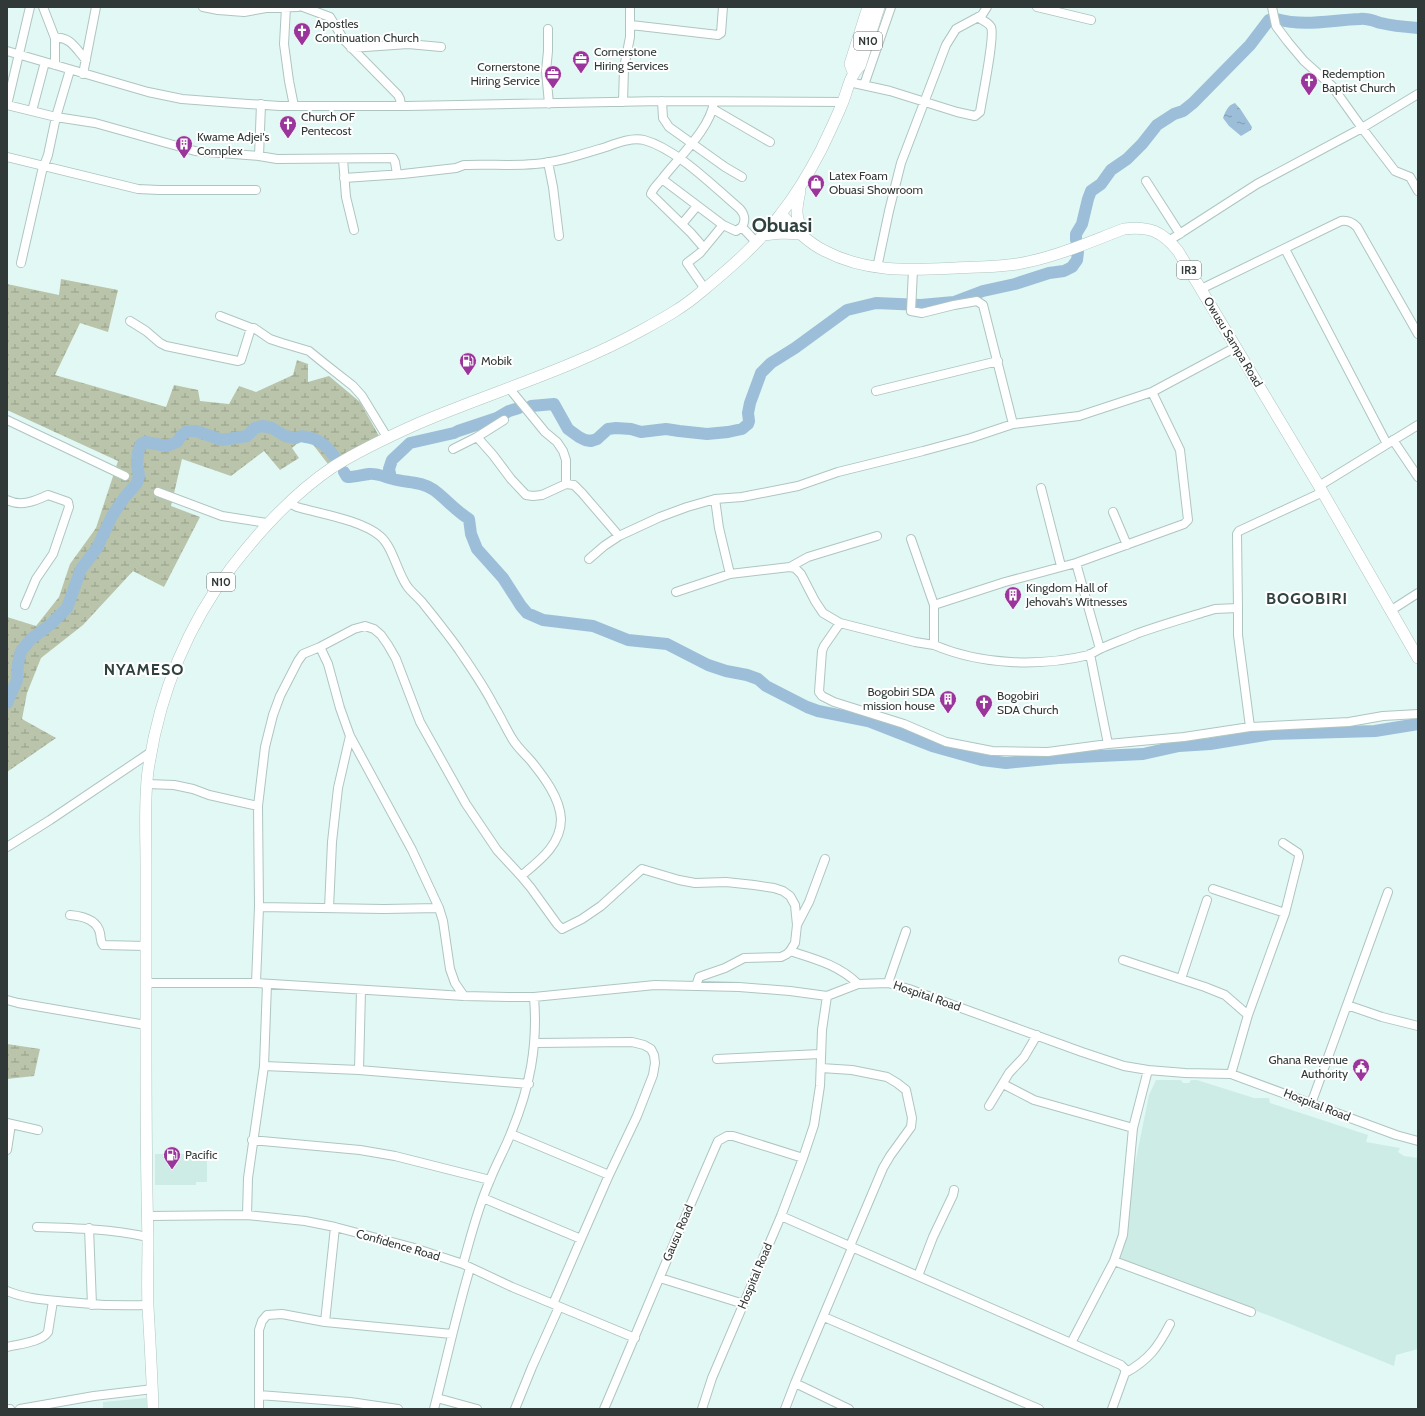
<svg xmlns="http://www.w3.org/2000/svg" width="1425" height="1416" viewBox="0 0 1425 1416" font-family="Cabin,sans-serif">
	<defs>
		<pattern id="wetland-marsh" width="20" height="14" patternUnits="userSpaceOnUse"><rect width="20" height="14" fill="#b9c4aa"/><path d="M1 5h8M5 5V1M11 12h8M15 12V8" fill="none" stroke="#97a08b"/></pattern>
		<pattern id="water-ripples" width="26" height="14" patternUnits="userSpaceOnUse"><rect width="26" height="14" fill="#9cbed9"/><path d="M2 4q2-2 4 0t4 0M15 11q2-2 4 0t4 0" fill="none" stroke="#809bb1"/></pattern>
	</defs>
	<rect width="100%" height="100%" fill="#e1f8f4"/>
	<path fill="#cdece6" d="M1156,1080H1181L1183,1083H1189L1191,1080H1197L1254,1098H1269L1270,1103L1368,1135L1366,1142L1400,1148L1398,1152L1404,1156L1418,1158V1349L1396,1355L1394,1366L1273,1317L1118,1260L1132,1179L1149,1095Z
		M155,1154H207V1182H196V1185H155Z
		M146,1398L147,1409H103V1402Z"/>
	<path fill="url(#wetland-marsh)" d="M61,279L118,290L108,332L80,323L55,375L166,407L174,385L198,390L200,401L229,404L239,386L256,392L293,375L297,360L308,364V382L329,376L360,402L379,436L328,464L311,442L300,441L292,448L299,458L280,470L264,451L231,476L182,459L171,506L200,517L164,587L133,571L83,625L41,658L27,693L22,719L56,738L7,772V617L36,626L59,597L70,564L96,528L118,461L7,410V284L59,295Z
		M7,1044L40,1049L34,1076L7,1079Z"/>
	<path fill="url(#water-ripples)" d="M1235,103L1241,110L1252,127L1251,130L1241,136L1229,126L1223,118C1225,112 1228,105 1235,103Z"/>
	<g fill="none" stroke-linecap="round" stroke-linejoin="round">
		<path stroke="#9cbed9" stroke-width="12" d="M1276,19C1306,27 1330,20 1360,19C1366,18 1374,21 1381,23C1393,26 1405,27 1418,28
			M1076,240V234L1082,224L1088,199L1091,191L1101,184L1111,170L1127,159L1142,144L1157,125L1174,114L1183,111L1193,103L1250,45L1269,20
			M531,406L554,404L568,429L579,437L585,440L591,441L597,439L608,429L616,428L631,429L641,432L666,429L679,431L707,434L728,432L742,429L748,424L749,421L748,413L750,403L761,373L771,363L795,348L847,310L876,303L921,305L954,302L983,291L1015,284L1049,273L1064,271L1072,267L1077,260L1078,252
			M344,472L347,477C355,477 361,475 369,474C377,473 385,477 393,479C407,483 421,481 434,490C446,499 456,511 469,519L471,534L477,549L503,578L521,606L527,613L543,620L593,626L628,640L667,644L708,665L726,671L747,675L758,679L766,686L807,707L818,711L868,721L932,746L982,760L1006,763L1058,758L1143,754L1179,746L1210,744L1272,734L1375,731L1418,724
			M391,478L389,469L392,460L410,443L454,433L458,431L497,418L509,411L519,408
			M7,703L17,680L18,664L21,651L31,639L51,624L67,608L81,569L97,548L112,516L124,498L137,483L139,475L137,465L138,453L141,444L145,442L167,446L177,442L181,436L187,431H196L222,440L247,436L255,428L262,426L272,428L285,436L296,438C300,436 301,436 306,437C320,439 328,447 336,459"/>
		<g stroke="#afc5c1" stroke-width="10">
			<path id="minor" d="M43,7L55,38V65
				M203,7L218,10L244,12L266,8L298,7
				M286,7L284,44L289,81L294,106
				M303,7L330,17L344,40L398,95L400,99L401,106
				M1037,7L1091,20
				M1272,7L1276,26L1288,42L1304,61L1332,86L1362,128L1395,171L1410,177L1418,191
				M631,25L718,35L721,33L723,7
				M548,29V51L546,71L549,104
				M55,38C70,36 76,49 86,60
				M351,48L408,44L441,47
				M7,51L148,92L182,99L234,103L280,106H407L662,101L843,102
				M83,74L96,7
				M849,82L890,91L957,112L975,116L980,112C982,99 995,36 991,27C989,23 982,20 979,18
				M864,85L891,7
				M662,101L663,118L669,127L725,167L742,177
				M623,102L624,68L630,37V7
				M7,105L56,117L95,123L195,151L259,156L277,159L393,158L395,162L397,174
				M7,105L30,7
				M713,109L770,142
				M32,111L45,62
				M259,156L261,104
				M7,157L138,189L159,190H256
				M343,159L346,197L354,230
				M548,162L553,187L559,236
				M344,178L403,174L456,168L464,165C488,164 511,166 535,164C559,162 583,154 606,147C617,143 632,137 644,140C677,149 714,187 740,209C745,215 746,220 742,227L756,242
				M662,179L723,225L736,231L742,227
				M1146,181L1180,234
				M682,224L697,206
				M1170,240L1257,184L1362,128L1418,94
				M704,248L691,233L651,194C653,188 658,184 662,179C679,157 710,129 714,102
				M1285,249L1387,444
				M21,263L42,171L48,155L56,117L70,70
				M877,268L889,211L901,163L946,45L956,29L982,15L987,7
				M913,270L911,311L922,313L954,305L977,301L983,305L1013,424
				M705,289L687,263L700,253L723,225
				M1201,289L1341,221C1348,220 1352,222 1357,227L1418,334
				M220,316L251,328H254L270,339L282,343L309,351L325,364L353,386L362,396L387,437
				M130,321L146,331L160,343L166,346L238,361L241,360L251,328
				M509,388L545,432L557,442L563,451L566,460V484
				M876,391L998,361
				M1152,392L1180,450L1188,520L1184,524L1076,563L1005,582L934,605V645C981,665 1039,667 1089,655C1093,653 1097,650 1102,648C1113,643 1125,639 1136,634C1158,626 1182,619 1205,612L1215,609L1238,608V635L1250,727
				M7,420L125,476
				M477,437L493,455L511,479L526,495L533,496L542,495L566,484L574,485L582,493L619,536
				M1393,440L1418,477
				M453,449L477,437L504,420
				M1319,486L1418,425
				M1041,488L1061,566
				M158,492L222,516L267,523
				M715,499L719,528L730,574
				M7,500C21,507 35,501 48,495L68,502L69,507L53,554L36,579L25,605
				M289,503L297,507C321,514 361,520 380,536C393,547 397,572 407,586C411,592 417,596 422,602C434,617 447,633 459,650C471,668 484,686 494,706C501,717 506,729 513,740C518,748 525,754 531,761C544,777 560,798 561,819C561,845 539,861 521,876L497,850L466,804L420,722L396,659L388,645L381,635L374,629L365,626L354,629L320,647
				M1113,512L1127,545
				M911,539L934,605
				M589,559L604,546L619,536L660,517L687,507L715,499L742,497L798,486L838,472L923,451L971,438L1013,424L1079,416L1152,392L1236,347
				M1076,563L1100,649
				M790,567L808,557L877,536
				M676,592L730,574L790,567L795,568L801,574L815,601L823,613L840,623
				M1238,608L1237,534L1239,531L1323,492
				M1390,611L1418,593
				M934,645L915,642L840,623L824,646L822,651L819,692L822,696L834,702L904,724L946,742L992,751L1048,752L1108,744L1184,737L1250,727L1349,722L1383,716L1418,714
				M1090,654L1108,744
				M147,784L174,785L193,789L209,795L258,806
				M7,847L50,820L151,752
				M521,876L531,888L557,924L562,929L582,919L601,906L642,869L679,880L695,883L726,882L754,885L774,888L783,891L790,896L795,905L797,925L795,943L790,951L787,954L781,957L744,958L725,968L699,977L696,986
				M1213,889L1285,913
				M259,907L384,909L439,908L443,921L450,969L455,983L464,996
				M329,908L332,842L338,788L350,736
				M70,915C82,916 97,919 100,933C101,938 100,941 103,945L146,946
				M797,925L809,902L825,859
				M790,951C815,959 839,965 858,984
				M1123,960L1205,987L1225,995L1248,1015
				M1181,979L1207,900
				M146,983H256L464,996L508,997H534L655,985L739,987L790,991L827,996
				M256,983L259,907L258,806L265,747L273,715L280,696L298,661L303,654L320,647L328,664L340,708L350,736L412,850L439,908
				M888,983L906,931
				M827,996L858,984L888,983L909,989L1082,1052L1124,1066L1148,1070L1185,1073L1231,1074L1396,1135L1418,1141
				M7,1000L18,1003L146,1025
				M1347,1005L1382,1017L1418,1026
				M717,1059L820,1054
				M264,1066L359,1070L529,1084
				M821,1068L852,1070L887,1077L897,1083L906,1090L912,1118L911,1127L890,1156L883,1168L850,1246
				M359,1070L361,990
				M1231,1074L1248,1015L1285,913L1299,857L1298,853L1283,843
				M1003,1084L1034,1100L1133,1128
				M1311,1104L1388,892
				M989,1106L1009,1073L1024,1057L1037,1035
				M7,1123L38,1130
				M511,1134L609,1175
				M252,1140L360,1150L395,1156L490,1180
				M7,1150L11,1124
				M483,1198L581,1239L609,1175L637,1116L646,1093L653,1075L655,1063L654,1055L651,1049L644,1045L632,1042L535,1043
				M247,1215L248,1178L264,1066L267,984
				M147,1216L247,1215L305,1221L335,1227L411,1247L463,1264L512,1287L635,1338
				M781,1216L1121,1365L1125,1369V1373L1112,1409
				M37,1227C75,1228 111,1229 148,1237
				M89,1228L92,1305
				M1114,1261L1251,1312
				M463,1264C471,1236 478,1207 490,1180C496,1164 505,1149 511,1133C530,1087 538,1046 534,997
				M918,1276L933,1237L953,1195L954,1190
				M660,1278L744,1304
				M7,1291C26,1299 47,1300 68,1302C95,1305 121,1306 148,1305
				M553,1304L581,1239
				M824,1317L1039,1409
				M325,1322L335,1227
				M1071,1343L1114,1261L1123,1235L1133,1128L1148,1070
				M7,1347C19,1344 42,1342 48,1332L53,1301
				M1125,1373C1149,1360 1158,1347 1170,1324
				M259,1395L350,1402L398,1409
				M437,1398L477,1409
				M7,1409H10
				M20,1409L94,1396L153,1389
				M259,1409V1330L262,1321L267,1315L282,1314L325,1322L452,1334
				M434,1409C446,1362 456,1315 470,1268
				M515,1409L532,1367L559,1307
				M604,1409C642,1320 679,1230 718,1141L727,1136H733L803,1158
				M702,1409L712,1378L781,1216L803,1158L814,1125L820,1086L822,1030L827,996
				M785,1409L795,1383
				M849,1409L795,1383L852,1248"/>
		</g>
		<g stroke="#afc5c1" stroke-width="12">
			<path id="major" d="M853,72L850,64L868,7
				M800,191C796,209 795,216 803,232
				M781,214C794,228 808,243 825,251C867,273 910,270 956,268C976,267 997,267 1017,264C1054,258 1089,242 1124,229C1149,226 1162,231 1178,251L1319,486L1418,658
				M763,235L782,233L801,234
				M153,1409C152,1375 150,1341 148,1307C147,1284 148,1262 148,1239C146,1171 146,1103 146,1035C146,978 146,921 146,864C146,833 144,801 148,771C159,695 185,629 231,568C260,530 293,494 333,467C360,450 388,437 417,424C492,392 572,369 644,329C664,318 684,307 701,292C729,269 758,244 780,215C796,195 809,173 821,150C828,135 836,119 842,104C848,90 849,76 860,66L879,7"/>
		</g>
		<use href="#minor" stroke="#fff" stroke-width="8"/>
		<use href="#major" stroke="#fff" stroke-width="11"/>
	</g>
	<defs>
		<g id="church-pin" transform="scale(0.9)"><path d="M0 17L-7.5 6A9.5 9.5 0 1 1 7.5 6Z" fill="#99359b" stroke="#fff"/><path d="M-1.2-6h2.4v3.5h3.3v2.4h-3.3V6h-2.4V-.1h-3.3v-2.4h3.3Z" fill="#fff"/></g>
		<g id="office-pin" transform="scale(0.9)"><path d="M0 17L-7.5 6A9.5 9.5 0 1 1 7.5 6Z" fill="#99359b" stroke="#fff"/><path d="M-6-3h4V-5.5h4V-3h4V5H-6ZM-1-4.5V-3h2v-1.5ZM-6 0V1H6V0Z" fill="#fff"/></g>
		<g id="building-pin" transform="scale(0.9)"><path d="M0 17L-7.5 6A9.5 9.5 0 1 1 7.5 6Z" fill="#99359b" stroke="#fff"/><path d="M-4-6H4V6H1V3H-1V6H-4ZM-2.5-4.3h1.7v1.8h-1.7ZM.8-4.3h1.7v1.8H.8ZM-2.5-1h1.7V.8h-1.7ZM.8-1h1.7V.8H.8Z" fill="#fff"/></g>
		<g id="shop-pin" transform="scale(0.9)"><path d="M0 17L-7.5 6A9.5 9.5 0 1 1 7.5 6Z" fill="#99359b" stroke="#fff"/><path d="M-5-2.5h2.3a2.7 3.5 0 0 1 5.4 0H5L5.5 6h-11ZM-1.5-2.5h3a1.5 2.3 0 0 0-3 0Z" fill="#fff"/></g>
		<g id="fuel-pin" transform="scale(0.9)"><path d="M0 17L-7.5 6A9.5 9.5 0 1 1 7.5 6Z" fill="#99359b" stroke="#fff"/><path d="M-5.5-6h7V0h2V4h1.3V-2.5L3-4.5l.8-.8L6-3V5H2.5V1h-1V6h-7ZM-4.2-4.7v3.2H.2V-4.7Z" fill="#fff"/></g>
		<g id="civic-pin" transform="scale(0.9)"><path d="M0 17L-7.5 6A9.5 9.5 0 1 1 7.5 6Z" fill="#99359b" stroke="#fff"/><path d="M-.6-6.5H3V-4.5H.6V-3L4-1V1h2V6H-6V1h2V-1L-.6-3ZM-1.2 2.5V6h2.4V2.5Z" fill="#fff"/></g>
	</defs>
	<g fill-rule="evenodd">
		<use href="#church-pin" x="302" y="31"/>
		<use href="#office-pin" x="581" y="59"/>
		<use href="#office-pin" x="553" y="74"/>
		<use href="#church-pin" x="1309" y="81"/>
		<use href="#church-pin" x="288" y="124"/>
		<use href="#building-pin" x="184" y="144"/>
		<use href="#shop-pin" x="816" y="183"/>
		<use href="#fuel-pin" x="468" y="361"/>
		<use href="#building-pin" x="1013" y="595"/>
		<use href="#building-pin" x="948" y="699"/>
		<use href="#church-pin" x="984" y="703"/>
		<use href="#civic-pin" x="1361" y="1067"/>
		<use href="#fuel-pin" x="172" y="1155"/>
	</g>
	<g text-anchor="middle" stroke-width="4" stroke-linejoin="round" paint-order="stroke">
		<g fill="#fff" stroke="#6e7473" stroke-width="1">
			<rect x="854" y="32" width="28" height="18" rx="3"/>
			<rect x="1177" y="261" width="24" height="18" rx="3"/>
			<rect x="207" y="573" width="28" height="18" rx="3"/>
		</g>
		<g font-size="11" font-weight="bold" fill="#303937">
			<text x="868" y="45">N10</text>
			<text x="1189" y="274">IR3</text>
			<text x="221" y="586">N10</text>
		</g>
		<g font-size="12" fill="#303937" stroke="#fff" text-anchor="start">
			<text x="315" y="28">Apostles<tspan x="315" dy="14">Continuation Church</tspan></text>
			<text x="594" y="56">Cornerstone<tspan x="594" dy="14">Hiring Services</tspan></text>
			<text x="540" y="71" text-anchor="end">Cornerstone<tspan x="540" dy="14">Hiring Service</tspan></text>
			<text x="1322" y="78">Redemption<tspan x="1322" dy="14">Baptist Church</tspan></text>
			<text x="301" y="121">Church OF<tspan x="301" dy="14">Pentecost</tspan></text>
			<text x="197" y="141">Kwame Adjei's<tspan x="197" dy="14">Complex</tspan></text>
			<text x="829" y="180">Latex Foam<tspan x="829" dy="14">Obuasi Showroom</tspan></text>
			<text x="481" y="365">Mobik</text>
			<text x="1026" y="592">Kingdom Hall of<tspan x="1026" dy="14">Jehovah's Witnesses</tspan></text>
			<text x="935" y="696" text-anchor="end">Bogobiri SDA<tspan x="935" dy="14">mission house</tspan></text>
			<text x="997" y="700">Bogobiri<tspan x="997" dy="14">SDA Church</tspan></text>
			<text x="1348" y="1064" text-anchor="end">Ghana Revenue<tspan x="1348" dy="14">Authority</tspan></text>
			<text x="185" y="1159">Pacific</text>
		</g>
		<g font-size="12" fill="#303937" stroke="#fff">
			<text transform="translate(1233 342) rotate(59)" y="4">Owusu Sampa Road</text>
			<text transform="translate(927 996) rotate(19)" y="4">Hospital Road</text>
			<text transform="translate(1317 1105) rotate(21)" y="4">Hospital Road</text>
			<text transform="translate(678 1233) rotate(-67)" y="4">Gausu Road</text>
			<text transform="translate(398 1245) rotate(16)" y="4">Confidence Road</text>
			<text transform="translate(755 1276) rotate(-67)" y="4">Hospital Road</text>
		</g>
		<g font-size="16" font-weight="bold" letter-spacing="1" fill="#30423f" stroke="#fff">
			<text x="1307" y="604">BOGOBIRI</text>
			<text x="144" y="675">NYAMESO</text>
		</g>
		<g font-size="20" font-weight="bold" fill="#30423f" stroke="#fff">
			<text x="782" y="232">Obuasi</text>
		</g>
	</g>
	<rect width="1425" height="1416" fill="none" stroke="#303937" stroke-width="16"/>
</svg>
